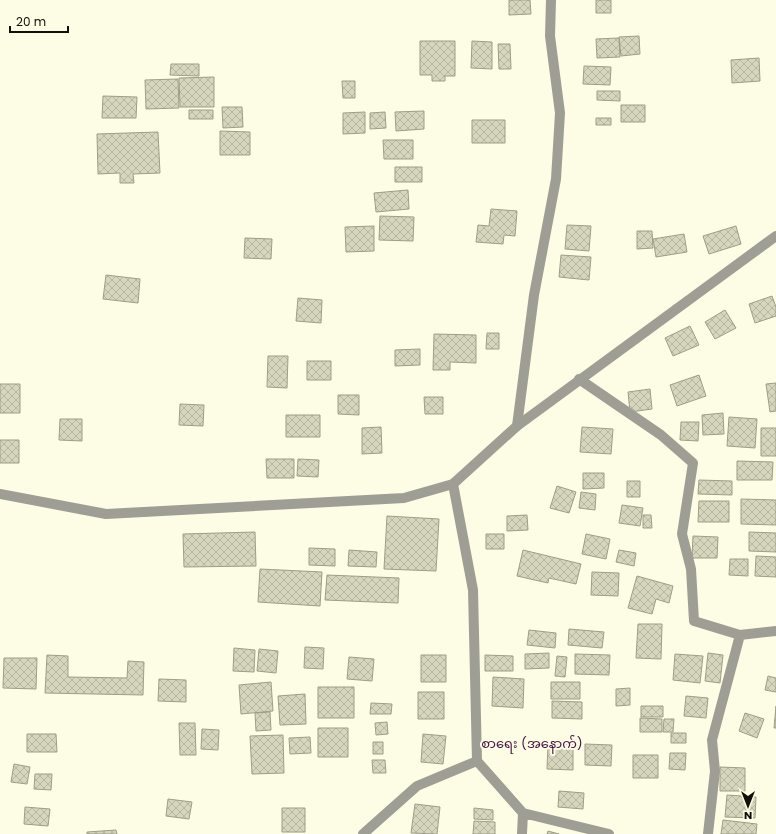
<svg xmlns="http://www.w3.org/2000/svg" width="776" height="834" viewBox="0 0 776 834" font-family="Poppins,'Noto Sans Myanmar',sans-serif">
	<defs>
		<pattern id="building-cross-hatch" width="8" height="8" patternUnits="userSpaceOnUse"><rect width="8" height="8" fill="#d6d5bd"/><path d="M0 0l8 8M0 8l8-8" fill="none" stroke="#b7b6a1"/></pattern>
	</defs>
	<rect width="100%" height="100%" fill="#fdfce4"/>
	<path fill="url(#building-cross-hatch)" stroke="#9e9d87" d="M509,0H530L531,14L509,15Z
		M596,0H611V13H596Z
		M639,36L640,54L621,56L619,37Z
		M619,38L620,57L597,58L596,39Z
		M420,41H455V76H445V81H432V75H420Z
		M472,41L492,42V69L471,68Z
		M498,44H510L511,69H499Z
		M759,58L760,81L732,83L731,60Z
		M171,64H199V76L170,75Z
		M584,66L611,67L610,85L583,84Z
		M214,77V107H180L179,78Z
		M178,79L179,108L146,109L145,80Z
		M342,81H355V98H343Z
		M597,91H620V101L597,100Z
		M103,96L137,97L136,118H102Z
		M621,105H645V122H621Z
		M222,107H242L243,127L223,128Z
		M189,110H213V119H189Z
		M424,111V129L396,131L395,112Z
		M365,112V133L343,134V113Z
		M385,112L386,128L370,129V113Z
		M596,118H611V125H596Z
		M472,120H505V143H472Z
		M220,131L250,132V155H220Z
		M158,132L160,173L133,174L134,183H120V173L98,174L97,134Z
		M383,140H413V159H384Z
		M395,167H422V182H395Z
		M408,190L409,209L376,212L374,193Z
		M491,209L517,211L515,236L504,235L503,244L476,242L478,225L489,226Z
		M380,216L414,217L413,241L379,240Z
		M567,225L591,226L589,251L565,249Z
		M374,226V251L346,252L345,227Z
		M736,226L741,244L709,254L703,236Z
		M637,231H652L653,248L637,249Z
		M684,234L687,252L656,257L653,239Z
		M245,238L272,239L271,259L244,258Z
		M561,255L591,257L589,280L559,277Z
		M106,275L140,279L138,303L103,299Z
		M772,296L776,307V316L755,323L749,304Z
		M298,298L322,300L321,323L296,321Z
		M725,310L736,328L715,339L705,322Z
		M690,326L699,345L673,356L665,338Z
		M487,333H499V349H486Z
		M434,334L476,335V363L450,362V370H433Z
		M420,349V365L395,366V350Z
		M268,356H288L287,388L267,387Z
		M307,361H331V380H307Z
		M699,375L706,396L677,406L670,385Z
		M776,383V411L770,412L766,384Z
		M0,384H20V413H0Z
		M650,389L652,409L630,412L628,392Z
		M338,395H359V415L338,414Z
		M424,397H443V414H425Z
		M180,404L204,405L203,426L179,425Z
		M723,413L724,434L703,435L702,415Z
		M286,415H320V437H286Z
		M729,417L757,419L755,448L727,446Z
		M60,419H82V441L59,440Z
		M681,422H699L698,441L680,440Z
		M381,427L382,453L362,454V428Z
		M582,427L613,429L611,454L580,452Z
		M761,428H776V456H761Z
		M0,440H19V463H0Z
		M266,459H294V478H267Z
		M298,459L319,460L318,477L297,476Z
		M737,461L773,462L772,480H737Z
		M583,473H604V488L583,489Z
		M699,480L732,481V495L698,494Z
		M627,481H640V497H627Z
		M557,486L576,492L569,513L550,508Z
		M581,492L596,494L595,510L579,508Z
		M741,499L776,500V525L741,524Z
		M699,501H729V522H698Z
		M622,505L643,508L640,526L619,523Z
		M527,515L528,530L507,531V516Z
		M643,515H651L652,528H643Z
		M387,516L439,519L436,571L384,569Z
		M255,532L256,566L184,567L183,534Z
		M749,532L776,533V552L749,551Z
		M486,534H504V549H486Z
		M586,534L610,539L606,559L582,554Z
		M693,536L718,537L717,558H692Z
		M309,548L335,549V566L309,565Z
		M349,550L377,552L376,567L348,566Z
		M523,550L581,564L576,584L549,578L548,583L517,576Z
		M619,550L636,553L634,566L616,562Z
		M756,556L776,557V577L755,576Z
		M730,559H748V576L729,575Z
		M260,569L322,572L320,606L258,602Z
		M592,572L619,573L618,596L591,595Z
		M327,575L399,578L398,603L325,600Z
		M637,576L673,586L669,603L656,599L652,614L628,608Z
		M638,624H662L661,659L636,658Z
		M569,629L604,632L602,648L568,645Z
		M529,630L556,633L555,648L527,645Z
		M305,647L324,648L323,669L304,668Z
		M234,648L255,650L254,672L233,671Z
		M259,649L278,651L276,673L257,671Z
		M549,653V668L525,669V654Z
		M708,653L723,655L720,683L705,681Z
		M575,654L610,655L609,675L575,674Z
		M675,654L703,656L700,683L673,680Z
		M47,655L68,656V677L127,678L128,661L144,662L143,695L45,693Z
		M421,655H446V682H421Z
		M485,655L513,656V671H485Z
		M557,656L567,657L565,677L555,676Z
		M349,657L374,659L372,681L347,679Z
		M4,658H37L36,689L3,688Z
		M768,676L776,678V692L765,690Z
		M493,677L524,679L523,708L492,706Z
		M159,679L186,680V702L158,701Z
		M271,682L273,711L241,714L239,685Z
		M551,682H580V699H551Z
		M318,687H354V718H318Z
		M630,688V705L616,706V689Z
		M418,692H444V719H418Z
		M305,694L306,724L280,725L278,696Z
		M686,696L708,698L706,718L684,716Z
		M552,701L582,702V719L552,718Z
		M371,703L392,704L391,714H370Z
		M641,706H663V717H641Z
		M776,706V728H774Z
		M270,712L271,730L256,731L255,713Z
		M745,713L764,719L757,738L739,731Z
		M640,718L662,719V732H640Z
		M664,719H674L673,732H663Z
		M387,722L388,734L376,735L375,723Z
		M179,723H195L196,755H180Z
		M318,728H348V757H318Z
		M202,729L219,730L218,750L201,749Z
		M671,733H686V743H671Z
		M27,734H56L57,752H27Z
		M423,734L446,736L443,764L421,762Z
		M283,735L284,773L252,774L250,736Z
		M310,737L311,753L290,754L289,738Z
		M373,742H383V754H373Z
		M548,744H573V770L547,769Z
		M585,744L612,745L611,766L585,765Z
		M670,753H686L685,770L669,769Z
		M633,755H658V778H633Z
		M372,760H385L386,773H373Z
		M14,764L30,767L27,784L11,782Z
		M720,767L745,768V791H720Z
		M35,774H52L51,790L34,789Z
		M559,791L584,793L583,809L558,807Z
		M727,795L756,797L755,818L725,817Z
		M168,799L192,802L189,819L166,816Z
		M415,804L440,807L437,834L411,833Z
		M25,807L50,809L48,826L24,824Z
		M282,808H305V832H282Z
		M474,808L493,810V820L474,819Z
		M723,820L757,824L756,834H721Z
		M474,821L495,822V834H473Z
		M116,830L117,834H87V832Z
		M548,831L559,834H547Z"/>
	<g fill="none" stroke-linecap="round" stroke-linejoin="round">
		<path stroke="#9f9e95" stroke-width="10" d="M579,379L661,435L693,463L682,534L691,569L694,621L740,635L776,631
			M517,426L534,295L556,179L560,113L550,36L551,0
			M453,484L473,590L477,761L523,813L522,834
			M523,813L609,834
			M363,834L417,786L477,761
			M708,834L715,771L712,740L740,635"/>
		<path stroke="#9f9e95" stroke-width="10" d="M0,494L106,514L404,498L453,484L517,426L776,236"/>
	</g>
	<g text-anchor="middle" stroke-width="4" stroke-linejoin="round" paint-order="stroke">
		<g font-size="13" fill="#441444" stroke="#fdfce4">
			<text x="532" y="748">စာရေး (အနောက်)</text>
		</g>
	</g>
	<g transform="translate(748 806) rotate(180)" stroke="#fdfce4" stroke-width="3" paint-order="stroke">
	<path d="M0-3L7 15L0 10L-7 15Z" fill="#101008"/>
	<text y="-6" font-size="11" font-weight="bold" text-anchor="middle" fill="#101008">N</text>
	</g>
	<path d="M10 26v6h58v-6" fill="none" stroke="#101008" stroke-width="2"/>
	<text x="16" y="26" font-size="12" fill="#101008" stroke="#fdfce4" stroke-width="3" paint-order="stroke">20 m</text>
</svg>
